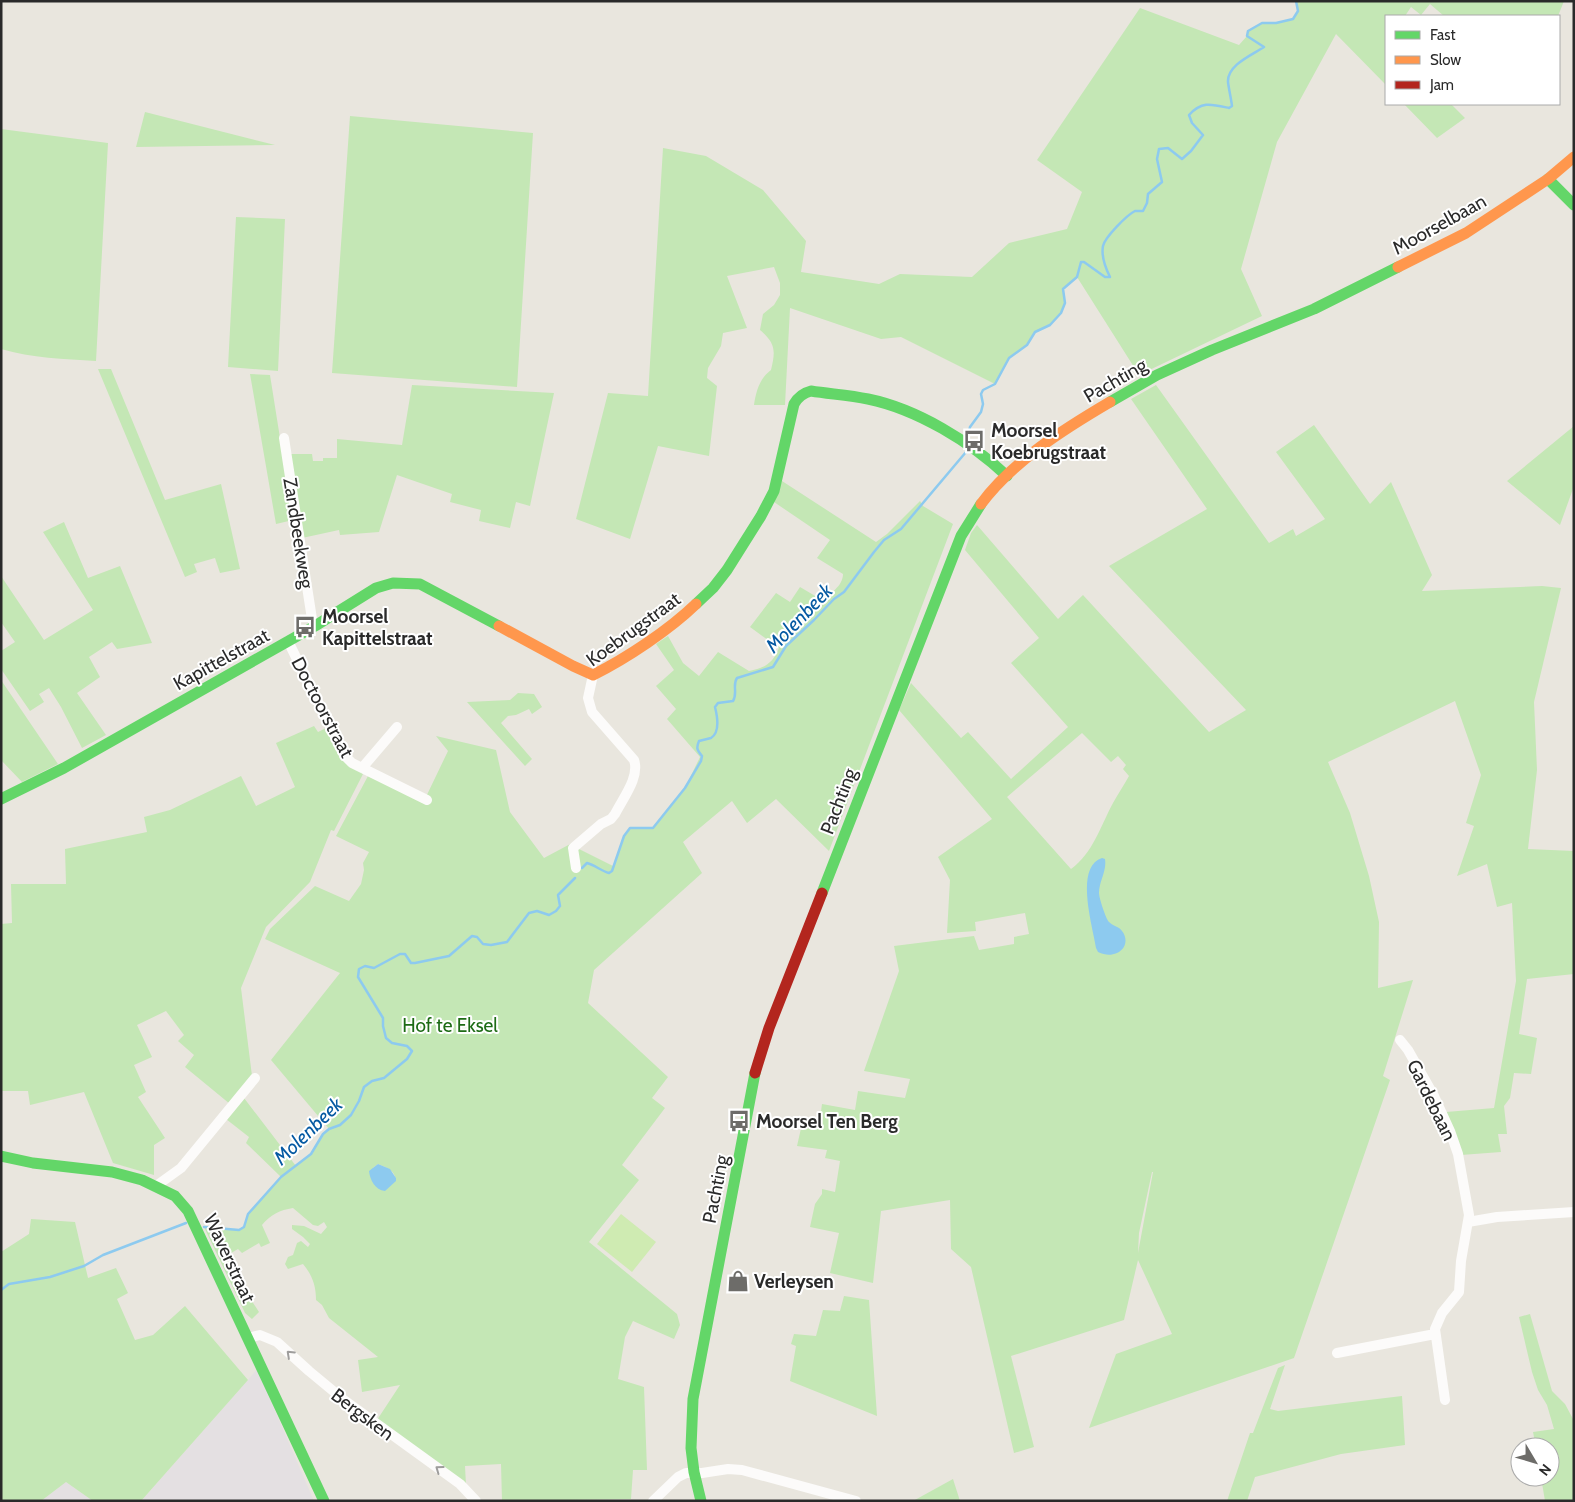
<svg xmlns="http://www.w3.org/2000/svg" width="1575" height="1502" viewBox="0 0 1575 1502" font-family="Cabin,sans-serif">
	<rect width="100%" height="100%" fill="#e9e6de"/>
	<path fill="#e4e0e2" d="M257,1369L314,1501H141L248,1380Z
		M66,1482L93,1501H41Z"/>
	<path fill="#c4e7b5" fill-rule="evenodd" d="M1296,1H1564L1558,16H1444L1430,4L1421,15L1411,7L1405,16H1386V85L1336,34L1277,142L1241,269L1262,316L1139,375L1077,277L1063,289L1065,303L1061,313L1050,325L1036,332L1027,345L1009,358L995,384L901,337L881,339L790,308L785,405H754C756,391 760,378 771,370C776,350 775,343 760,330L763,314L774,305L780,295V283L774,267L727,276L747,328L723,333L721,346L708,368L707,378L717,386L709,456L658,446L630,539L576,519L608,393L648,396L663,148L706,156L763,190L806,241L801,272L879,284L900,274L972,277L1009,243L1067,229L1082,192L1037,160L1140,8L1239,45L1247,36L1248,31L1262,23H1276L1293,19L1298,11Z
		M1404,104H1451L1465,118L1437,138Z
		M145,112L275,145L136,147Z
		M350,116L533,133L517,387L332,373Z
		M1,129L108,143L96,361C64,359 32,358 1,349Z
		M236,217L285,219L278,371L228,367Z
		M98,369H111L165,500L221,484L240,569L220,573L215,558L194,564L197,572L185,577Z
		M250,374L270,375L293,520L276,524Z
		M412,385L554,393L530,506L516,502L510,528L479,521L481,510L450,502L452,494L397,475L379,532L340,535L339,530L302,538L288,454H312L313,461H323V458H337V439L402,445Z
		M1156,385L1269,543L1293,529L1296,536L1325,519L1276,452L1314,425L1370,504L1391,482L1432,575L1422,591L1542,586L1561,588L1534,702L1537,770L1528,849L1574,851V974L1527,979L1519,1034L1537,1038L1531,1074L1514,1073L1510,1098L1504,1106L1507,1134H1498L1501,1152L1461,1155L1446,1112L1494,1108L1516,981L1512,903L1497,907L1487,864L1457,876L1474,826L1466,823L1481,775L1455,701L1328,762L1350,813L1369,876L1379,922L1378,988L1413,980L1383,1076L1390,1080L1294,1358L1089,1428L1116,1354L1172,1334L1138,1260L1124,1320L1011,1356L1034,1447L1014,1453L971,1267L951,1249L950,1200L881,1211L873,1283L830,1273L839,1233L810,1227L815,1204L822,1194V1189L835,1192L840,1161L825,1158L827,1150L797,1146L802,1124L819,1126L822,1104L855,1110L858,1091L905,1098L910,1079L864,1071L899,971L894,946L974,936L979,950L1014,944V937L1029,934L1025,913L975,922L976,931L947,933L950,880L938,857L992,819L899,710L911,683L961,738L968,732L1011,779L1068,727L1011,663L1039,638L965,550L971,533L977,525L1058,619L1083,595L1209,732L1246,710L1109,566L1207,509L1131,399ZM1082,733L1111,762L1118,756L1126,765L1123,769L1129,776C1124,785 1118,794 1113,803C1100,827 1093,853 1071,869L1007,797ZM1152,1172H1153L1138,1253L1139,1233Z
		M1574,426V486L1560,525L1507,481Z
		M782,481L876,542L887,534L920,501L923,506L953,524L829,851L776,799L747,823L732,801L683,842L702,873L594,970L588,1003L668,1077L652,1098L665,1108L622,1165L639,1180L589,1242L677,1314L680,1325L674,1339L633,1321L625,1337L618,1379L644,1387L647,1470H633L631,1499L502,1501L501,1464L465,1466L466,1485L377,1420L400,1385L362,1392L358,1360L378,1357L329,1318L322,1305L316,1300C316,1285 312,1275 303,1264L288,1269L285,1264L288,1257L293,1255L297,1243L301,1241L308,1247L310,1244L303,1237L292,1229V1225L304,1226L321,1234L327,1227L324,1222L318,1226L313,1225L293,1208C280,1210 270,1215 262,1225L270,1243L261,1247L259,1243L242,1253L238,1249L226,1256L236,1282L243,1280L246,1287L244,1289L259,1312L252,1319L245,1313L204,1227L239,1230L244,1227L248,1214L281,1177L246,1143L249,1137L226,1119L244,1098L296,1166L311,1154L323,1134L329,1129L271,1060L340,973L265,939L270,929L315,886L349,901L361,884L364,870L363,863L369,852L336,836L368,776L424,801L448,751L436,736L496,750L510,812L544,858L574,842L579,849L613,866L624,836L630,828H653L685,788L700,757L667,719L676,709L656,686L674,670L656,644L668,636L683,663L699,676L718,652L749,671C765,668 773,663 779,648L750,627L776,593L790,602L800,587L822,600C830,594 843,586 843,574L817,558L830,540L774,502ZM378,1164C387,1168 395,1170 396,1181L373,1168Z
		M64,522L88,578L120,566L152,643L117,649L112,642L89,657L100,677L77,693L106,735L82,748L61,707L49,688L39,694L44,702L30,711L1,669V651L15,642L1,622V576L44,640L93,610L43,532Z
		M1,680L58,764L22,782L1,760Z
		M518,693L534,694L542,707L532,714L529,709L516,715L508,716L501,723L532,759L525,766L467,702L510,700Z
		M314,726L318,732L328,727L363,774L334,831L331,830L310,882L266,927L241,988L252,1076L230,1104L185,1067L194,1055L178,1041L184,1035L166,1011L137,1025L152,1057L134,1065L146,1092L138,1097L165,1138L154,1145V1175L113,1163L84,1092L30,1105L28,1091H1V924L12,923L11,884H66L65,849L147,832L144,817L170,810L241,776L256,806L295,787L276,743Z
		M31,1219L75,1222L88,1278L116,1268L128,1293L117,1299L135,1340L153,1335L185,1306L248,1380L141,1501H93L66,1482L41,1501H1V1252L29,1234Z
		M844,1296L869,1300L877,1416L790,1381L796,1346L791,1344L794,1334L816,1336L823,1310L840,1311Z
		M1530,1314L1552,1391L1565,1404L1573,1419V1501H1545L1541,1477H1550V1447H1536L1533,1432L1554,1429L1547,1405L1538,1390L1532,1372L1519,1317Z
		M1285,1365L1270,1409L1278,1411L1402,1396L1405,1445L1341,1454L1255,1477L1247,1501H1227L1250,1433H1253L1278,1368Z
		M953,1479L960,1501H913Z"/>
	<path fill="#cfebb2" d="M621,1214L656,1242L632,1272L597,1244Z"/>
	<path fill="#8dcaef" d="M1102,858L1105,859C1107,871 1099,881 1099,893C1099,898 1106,919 1109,922C1112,925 1116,926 1119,928C1128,935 1128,948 1117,953C1110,956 1105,955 1098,952L1096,948C1093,927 1074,867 1102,858Z
		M378,1164L390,1169L396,1178V1181L385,1191C375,1190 370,1180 369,1171Z"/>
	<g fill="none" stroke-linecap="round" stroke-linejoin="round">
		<path stroke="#8dcaef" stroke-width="2.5" d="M968,437L970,427L981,412L983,404L981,394L983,390L995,384L1009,358L1027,345L1035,332L1050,325L1061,313L1065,303L1063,289L1077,277L1081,262H1084L1105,277H1110C1105,267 1101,257 1103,246C1105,237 1127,215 1135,211C1137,211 1141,211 1143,211L1147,203L1148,194L1162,182L1157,159L1159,149L1168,148L1182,159L1191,151L1203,135L1192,123L1189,115C1202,101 1211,104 1229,108L1232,106C1231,98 1229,90 1228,82C1227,65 1252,55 1264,47L1247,36L1248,31L1262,23H1276L1293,19L1298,11L1296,1
			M582,868L587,863C595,865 601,871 609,873L612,871L624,836L630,828H653L685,788L701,761L702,756C697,750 696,748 699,741C703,740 707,739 711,738C721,732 717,715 715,707L718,703L733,701C738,693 732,685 737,678L773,667L786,646L814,620L834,599L844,592L874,552L884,540L901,529L966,452
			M204,1227L239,1230L244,1227L248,1214L281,1177L311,1154L323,1134L329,1129L340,1125L351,1115L359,1101L364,1087L372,1081L384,1078L407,1059L412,1051L407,1046L392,1043L386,1038L383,1026V1018L358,977L359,969L365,966L374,968L400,954H405L411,963H415L449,956L472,936L477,937L483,944L491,945L507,942L529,913L537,911L549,915L556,911L560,906L558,895L575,878
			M1,1290L9,1284L50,1277L84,1266L103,1255L186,1223"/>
		<path stroke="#fcfbfa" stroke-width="10" d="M284,438L312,619L315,626
			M288,641L344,755L352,763L427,800
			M362,768L397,727
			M576,868L573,848L601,824L611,819L615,814C623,798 640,777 634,760L592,712L588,698L593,675
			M1400,1040L1408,1050L1434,1096L1450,1131L1458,1154L1469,1215L1461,1261L1459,1292L1442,1313L1435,1329L1445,1400
			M156,1186L181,1168L255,1078
			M1468,1222L1497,1217L1574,1212
			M248,1338L260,1335L277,1342L309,1371L344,1400L460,1484L476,1501
			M1337,1353L1435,1334
			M653,1501L678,1477L686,1473H702L728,1469L742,1470L856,1501"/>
		<path stroke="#63d668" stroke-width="11" d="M1548,179L1574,205
			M1110,402L1157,375L1212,350L1314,309L1398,267
			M696,604L713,588L727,570L761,516L774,491L794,404C798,397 803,393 811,391C830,394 849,395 868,399C917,409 971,442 1007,476
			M1,799L64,768L315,626L376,588L393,583L420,584L499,626
			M822,893L961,536L981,504
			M1,1156L33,1163L112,1172L142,1180L175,1196L188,1211L324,1501
			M701,1501L694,1472L691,1448L693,1399L755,1073"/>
		<path stroke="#ff974d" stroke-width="11" d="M1398,267L1466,233L1548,179L1574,157
			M981,504C1013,461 1064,429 1110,402
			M499,626L573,666L593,675C627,658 669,630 696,604"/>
		<path stroke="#b3261e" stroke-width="11" d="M755,1073L769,1028L822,893"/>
	</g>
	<defs><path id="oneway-chevron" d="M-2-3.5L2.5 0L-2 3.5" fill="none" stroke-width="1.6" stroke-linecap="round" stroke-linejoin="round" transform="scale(1.25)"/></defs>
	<g stroke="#9e9d9c">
		<use href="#oneway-chevron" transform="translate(290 1354) rotate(-137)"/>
		<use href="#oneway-chevron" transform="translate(439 1469) rotate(-144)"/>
	</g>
	<defs>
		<g id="bus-bare" transform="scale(1.725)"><path d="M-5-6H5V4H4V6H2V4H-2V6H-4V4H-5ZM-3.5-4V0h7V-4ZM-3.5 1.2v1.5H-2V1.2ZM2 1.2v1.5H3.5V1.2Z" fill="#6d6c69" stroke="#fff" stroke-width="2.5" paint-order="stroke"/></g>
		<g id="shop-bare" transform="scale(1.725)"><path d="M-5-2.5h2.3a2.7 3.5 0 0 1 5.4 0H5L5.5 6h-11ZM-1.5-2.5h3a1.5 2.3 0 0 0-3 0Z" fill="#6d6c69" stroke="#fff" stroke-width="2.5" paint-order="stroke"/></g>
	</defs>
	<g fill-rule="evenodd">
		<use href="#bus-bare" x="974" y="441"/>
		<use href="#bus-bare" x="305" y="627"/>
		<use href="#bus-bare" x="739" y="1121"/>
		<use href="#shop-bare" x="738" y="1281"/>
	</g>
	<g text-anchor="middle" stroke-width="4" stroke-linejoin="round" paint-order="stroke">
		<g font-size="19" fill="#2a2a2a" stroke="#fff">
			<text transform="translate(1439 224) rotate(-29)" y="7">Moorselbaan</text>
			<text transform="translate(1115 380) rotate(-30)" y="7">Pachting</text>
			<text transform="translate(299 533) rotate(81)" y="7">Zandbeekweg</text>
			<text transform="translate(633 629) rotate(-36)" y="7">Koebrugstraat</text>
			<text transform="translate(221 659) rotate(-29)" y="7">Kapittelstraat</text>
			<text transform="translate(323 707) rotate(62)" y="7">Doctoorstraat</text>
			<text transform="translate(838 801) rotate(-69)" y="7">Pachting</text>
			<text transform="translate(1432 1100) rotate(64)" y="7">Gardebaan</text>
			<text transform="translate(715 1189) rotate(-79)" y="7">Pachting</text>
			<text transform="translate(230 1258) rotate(65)" y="7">Waverstraat</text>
			<text transform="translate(363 1414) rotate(37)" y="7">Bergsken</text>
		</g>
		<g font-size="19" font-weight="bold" fill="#2a2a2a" stroke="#fff" text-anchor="start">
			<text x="991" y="437">Moorsel<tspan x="991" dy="22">Koebrugstraat</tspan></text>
			<text x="322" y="623">Moorsel<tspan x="322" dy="22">Kapittelstraat</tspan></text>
			<text x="756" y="1128">Moorsel Ten Berg</text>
			<text x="754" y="1288">Verleysen</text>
		</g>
		<g font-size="19" fill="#1d6b15" stroke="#fff">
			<text x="450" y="1032">Hof te Eksel</text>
		</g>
		<g font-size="20" font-style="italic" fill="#0559a2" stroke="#fff">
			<text transform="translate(799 618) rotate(-46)" y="7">Molenbeek</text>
			<text transform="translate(308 1131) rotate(-44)" y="7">Molenbeek</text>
		</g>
	</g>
	<rect width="1575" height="1502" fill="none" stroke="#2a2a2a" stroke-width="5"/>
	<rect x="1385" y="15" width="175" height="90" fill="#ffffff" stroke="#aaaaaa"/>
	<rect x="1395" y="31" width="25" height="8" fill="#63d668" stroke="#aaaaaa"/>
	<text x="1430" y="40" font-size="15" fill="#2a2a2a">Fast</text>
	<rect x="1395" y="56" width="25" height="8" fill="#ff974d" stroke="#aaaaaa"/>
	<text x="1430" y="65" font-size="15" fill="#2a2a2a">Slow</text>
	<rect x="1395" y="81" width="25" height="8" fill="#b3261e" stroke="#aaaaaa"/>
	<text x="1430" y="90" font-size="15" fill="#2a2a2a">Jam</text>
	<g transform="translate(1535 1462) rotate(128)"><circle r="24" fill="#ffffff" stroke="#aaaaaa"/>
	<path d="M0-4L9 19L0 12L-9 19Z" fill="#6d6c69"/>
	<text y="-8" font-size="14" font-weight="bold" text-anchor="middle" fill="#2a2a2a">N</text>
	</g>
</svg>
